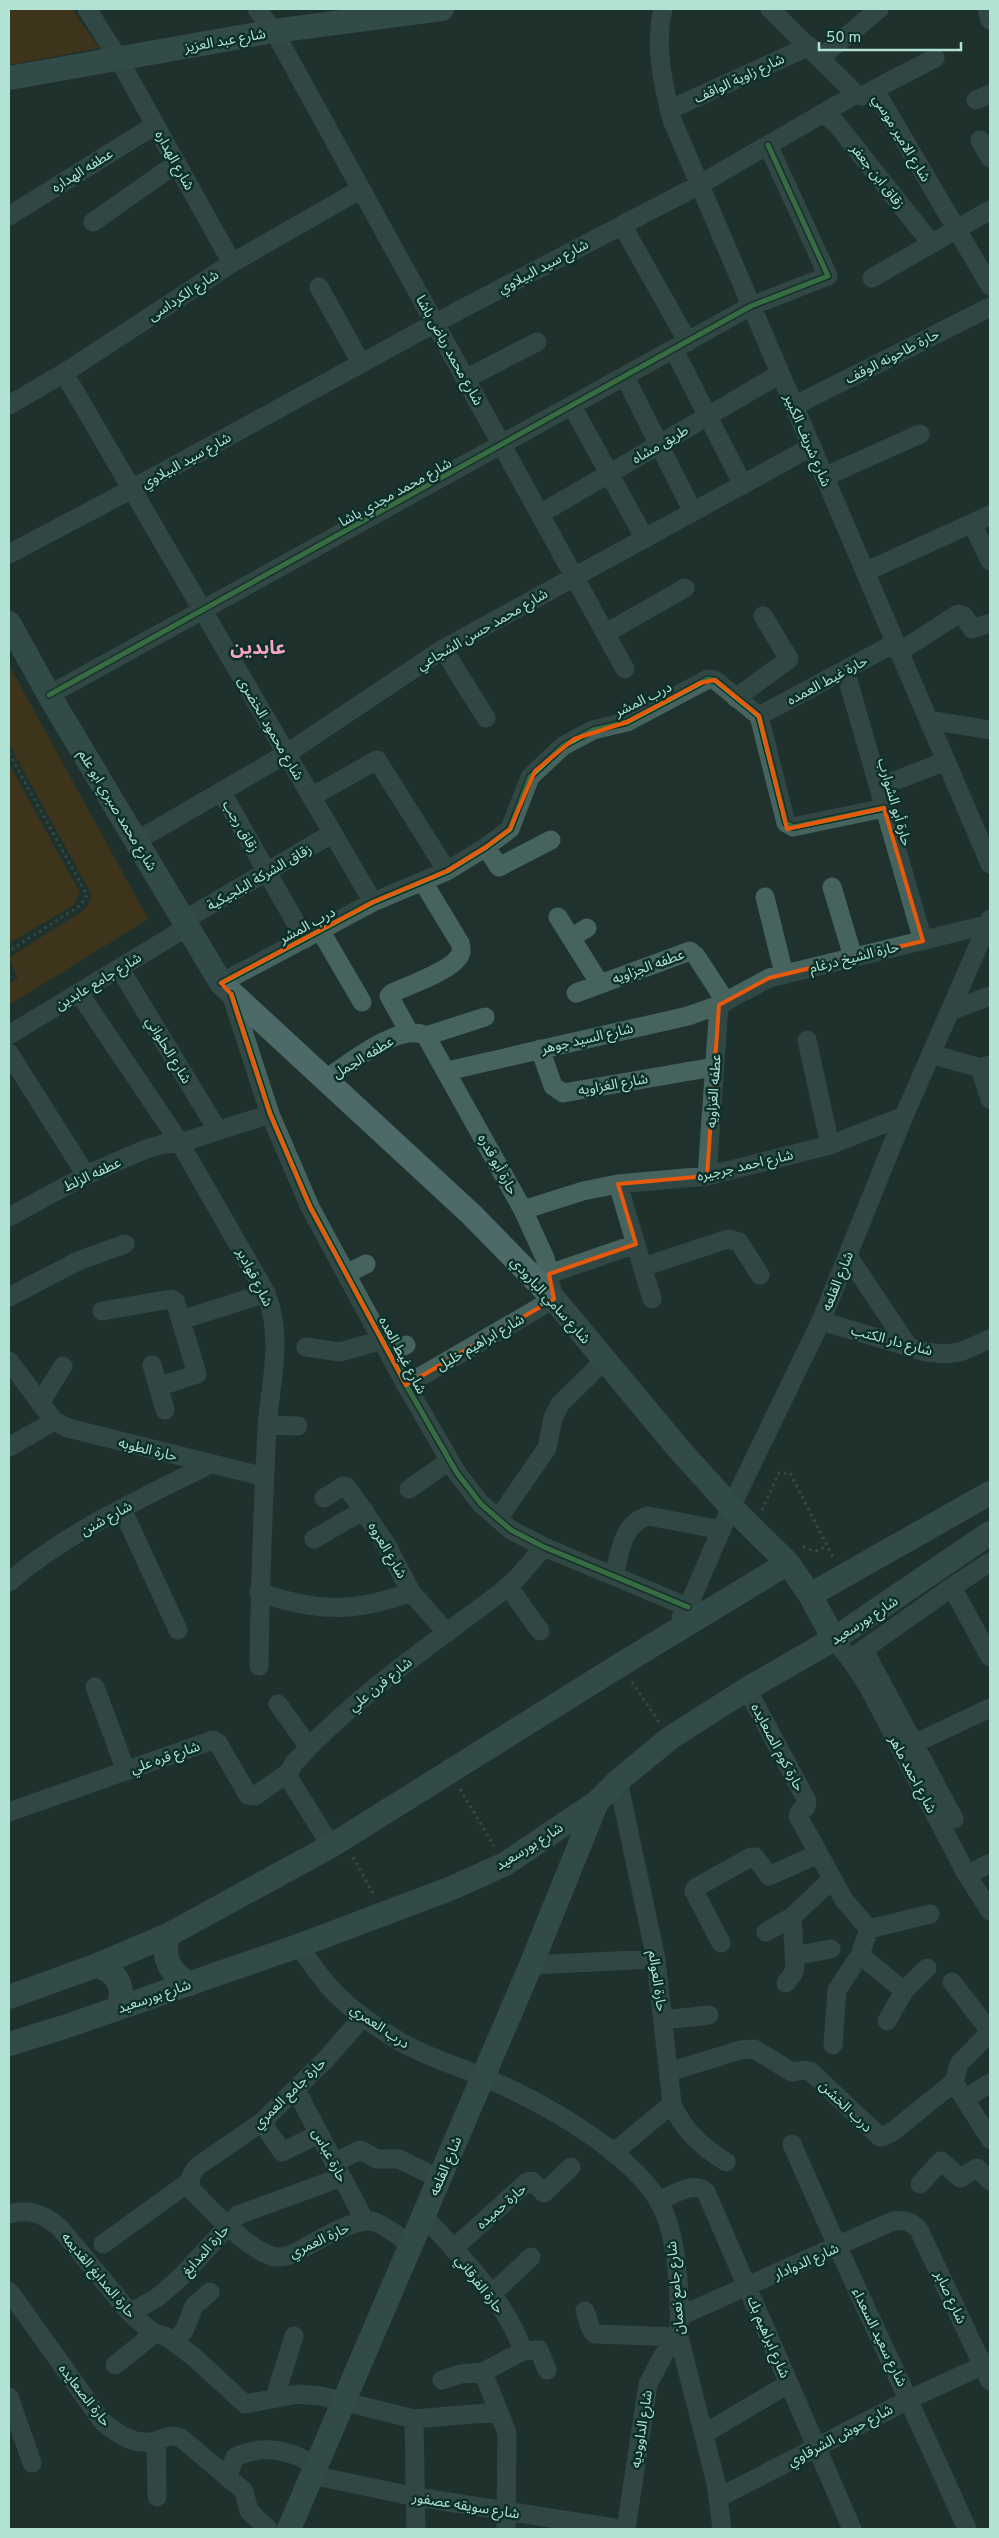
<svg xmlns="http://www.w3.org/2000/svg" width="999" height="2538" viewBox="0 0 999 2538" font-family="Overpass,'Noto Sans Arabic',sans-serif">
	<rect width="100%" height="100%" fill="#1f322e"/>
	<path fill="#653908" d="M10,9H72L99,48L9,65Z
		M9,665L148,919L9,1005V984L18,978L9,958L81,912L87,907L92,895L9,744Z
		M9,764L80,893L74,905L9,943Z"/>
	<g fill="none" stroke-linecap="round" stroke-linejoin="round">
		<path stroke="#4c665f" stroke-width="3" stroke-dasharray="2.5 4" stroke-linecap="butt" d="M9,753L87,895L81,905L9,951
			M9,976V979
			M762,1510L779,1473H790L834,1559
			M803,1547L815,1551L826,1547
			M632,1682L659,1722
			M460,1789L494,1846
			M353,1857L374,1895"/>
		<path stroke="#46635d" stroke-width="19" d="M87,9L118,58L232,263
			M257,9L274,31L625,669
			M663,9C654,46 663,84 672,120L990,864
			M770,9L856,94L862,96L873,90L876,92L990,286
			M987,9L990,20
			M820,58L879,9
			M873,90L935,58
			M976,100L990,94
			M669,110L809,46
			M822,114L835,122L931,243
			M980,140L990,158
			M9,216L155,125
			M93,222L177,163
			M622,225L688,342
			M872,278L990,210
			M319,287L361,363
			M674,350L743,485
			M64,373L373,902
			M625,377L693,512
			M465,379L537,342
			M9,405L64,373L232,263L361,189
			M572,406L645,539
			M794,406L990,307
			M824,477L920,434
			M540,514L780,374
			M972,523L990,561
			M9,554L132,489L435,323L699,185L856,94
			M865,572L990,515
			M606,633L685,588
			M443,649L486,718
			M899,652L958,614L964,616L972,629L990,623
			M845,670L923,941
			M49,695L751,306L828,276L768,145
			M736,698L789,659L763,616
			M759,716L895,643
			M929,720L990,730
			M879,787L946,761
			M221,791L305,939
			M311,797L377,760L447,871
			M136,841L286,754L443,649L811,447
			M486,847L499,867L551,840
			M832,887L853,957
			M765,897L784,974
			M558,917L600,984
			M184,920L333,833
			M320,930L362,1002
			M571,938L587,928
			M120,969L218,1131
			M221,983L373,902L447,871L486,847L510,829L530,777L563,746L593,730L627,722L708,679L715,680L759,716L786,823L793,827L884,808
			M79,993L180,1143L266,1293C284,1342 270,1380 267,1429C263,1508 260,1587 259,1666
			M576,993L690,951L696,956L726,1002
			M231,994L270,1114L310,1207L406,1385L457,1473L481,1504L511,1530L544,1547L688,1607
			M950,1011L990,996
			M409,1032L389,996L392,993C409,985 448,972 458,958C462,953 462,949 460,943L423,882
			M9,1035L187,927
			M807,1040L830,1145
			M540,1049L553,1086L563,1093L714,1067
			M9,1053L86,1175
			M931,1054L980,1068L990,1065
			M980,1068L990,1099
			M447,1071L688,1016L719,1005L769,978L990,924
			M326,1079C348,1064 401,1021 426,1036L485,1017
			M707,1176L719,1005
			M618,1184L652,1299
			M523,1210L583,1191L618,1184L707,1176L830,1145L904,1116
			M9,1217L86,1175L146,1149L163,1144L180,1143L270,1114
			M848,1256L908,1346
			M643,1267L728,1239L739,1242L760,1275
			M346,1274L366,1264
			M549,1274L636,1244
			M9,1297L78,1261L125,1244
			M102,1311L171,1299L175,1301L197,1374L158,1387
			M181,1320L266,1293
			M821,1321L926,1352L945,1354L960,1352L990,1339
			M306,1347L340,1352L382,1340
			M389,1353L406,1345
			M9,1361L54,1421L68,1428L265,1477
			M152,1365L165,1410
			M406,1385L554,1299L545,1258L523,1210L426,1036
			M40,1403L63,1366
			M268,1425L298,1426
			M9,1447L54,1421
			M409,1489L449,1461
			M324,1498L343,1486L347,1487L386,1544L411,1592L447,1633
			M122,1509L178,1630
			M498,1519L547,1448L553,1418L560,1404L605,1360
			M314,1539L364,1510
			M614,1576C620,1553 622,1523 648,1516L722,1530
			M9,1582C68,1531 141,1499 210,1464
			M508,1586L540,1631
			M952,1587L990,1657
			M259,1592C315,1612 355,1613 411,1592
			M681,1617L688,1607L731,1507L821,1321L904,1116L990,919
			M834,1639L850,1659L868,1686L967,1875L990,1911
			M864,1650L954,1819
			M853,1657L952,1587L990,1562
			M95,1687L126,1771
			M747,1689L807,1801L806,1807L800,1811L798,1816L844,1900L869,1929
			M278,1704L309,1747
			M903,1749L990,1708
			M618,1781L656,1959L672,2104C683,2130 702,2147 726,2162
			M9,1812L213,1740L218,1743L248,1795L255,1796L289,1772
			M331,1846L290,1780L289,1772L294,1763C354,1697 428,1647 500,1593L517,1578L544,1547
			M967,1875L990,1863
			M766,1932L792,1917L831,1880
			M721,1943L694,1891L695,1888L751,1857H755L769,1876L818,1854
			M298,1946C309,1960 320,1977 333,1991C351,2010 376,2027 399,2041C426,2057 455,2065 483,2077C538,2100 626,2148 658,2200C679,2234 680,2297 679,2337L716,2483L722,2529
			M860,1955L904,1991
			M794,1956L831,1949
			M531,1965L656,1959
			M952,1982L990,2031
			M786,1983L793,1974L795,1967L792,1917
			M363,2017L326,2059L262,2122L198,2166C191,2174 188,2178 192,2190C209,2208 250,2252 275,2257C286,2258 295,2253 304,2248C320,2239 358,2216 375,2222C388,2227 400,2237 411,2245
			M663,2020L709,2015
			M887,2021L904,1991L927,1968
			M833,2045L837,1990L860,1955L869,1929L930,1914
			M669,2072L740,2050L754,2049L792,2072L804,2070L811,2072L880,2137L891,2133L954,2082L959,2064L990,2032
			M954,2082L990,2139
			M296,2090L365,2221
			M965,2099L990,2083
			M262,2122L282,2152L319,2134
			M792,2144C848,2274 910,2400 967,2529
			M613,2153L672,2104
			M334,2163L360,2150L377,2159H399L440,2179
			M920,2184L941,2161L960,2178L977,2168L990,2181
			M658,2201C673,2195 693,2180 706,2192L852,2529
			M9,2214C29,2208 44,2214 60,2228L130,2313L152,2332L167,2337L194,2357L245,2404L298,2394L321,2396L414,2419L498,2412
			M424,2216C460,2257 505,2298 523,2351L539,2350L547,2370
			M103,2244L189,2182
			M453,2249L527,2182L532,2181L544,2193L571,2167
			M9,2291L102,2421C117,2434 134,2446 155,2441C165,2439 170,2433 181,2438L244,2491L249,2511L268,2529
			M492,2294L531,2257
			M585,2311L591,2329L595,2334L679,2337
			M130,2313L158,2297L181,2277L238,2215L342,2177
			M680,2316L893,2221C905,2220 911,2221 919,2230L990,2381
			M174,2342L184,2331L194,2306L210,2292
			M115,2365L155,2333
			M483,2372L507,2433L506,2529
			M442,2380L460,2374L483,2372L523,2351
			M9,2397L32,2463
			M275,2397L294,2336
			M414,2419L416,2529
			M704,2434L788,2384
			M156,2441L157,2497
			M312,2475L416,2497L621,2529
			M227,2477L235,2457C263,2444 291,2450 316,2466
			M718,2498L910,2399L990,2362
			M626,2529L648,2384L664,2354L679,2337"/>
		<path stroke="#4d6a69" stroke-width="24" d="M9,78L274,31L442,9
			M9,623L49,695L221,983L472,1215L554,1299L678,1448L731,1507L788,1563L810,1595L834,1639
			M810,1595L990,1493
			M168,1935C162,1957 169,1973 190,1984
			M95,1966C117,1970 127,1989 117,2009
			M9,1997L95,1966L168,1935L331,1846L620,1665L788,1563
			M9,2044L64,2027L298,1946L452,1888L505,1864L597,1802L618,1781L670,1738L747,1689L834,1639L990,1533
			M289,2529L531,1965L597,1802"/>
		<g stroke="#0c3029" stroke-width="8">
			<path id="cycleway" d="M49,695L751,306L828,276L768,145
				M221,983L373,902L447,871L486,847L510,829L530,777L563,746L593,730L627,722L708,679L715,680L759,716L786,823L793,827L884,808
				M231,994L270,1114L310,1207L406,1385L457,1473L481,1504L511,1530L544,1547L688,1607"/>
		</g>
		<use href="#cycleway" stroke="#56b35d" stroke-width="5"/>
	</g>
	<path d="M0 0H999V2538H0ZM715,680L759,716L787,829L884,808L923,941L769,978L719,1005L707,1176L618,1184L636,1244L549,1274L554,1299L406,1385L310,1207L270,1114L231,994L221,983L373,902L447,871L486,847L510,829L535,771L574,739L627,722L700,683Z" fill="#1f322e" fill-opacity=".55" fill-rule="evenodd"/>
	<path fill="none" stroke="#e8590c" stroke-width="4" stroke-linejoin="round" d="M715,680L759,716L787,829L884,808L923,941L769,978L719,1005L707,1176L618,1184L636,1244L549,1274L554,1299L406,1385L310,1207L270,1114L231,994L221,983L373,902L447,871L486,847L510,829L535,771L574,739L627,722L700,683Z"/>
	<g text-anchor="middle" stroke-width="5" stroke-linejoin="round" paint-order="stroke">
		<g font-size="14" fill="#b1e3d5" stroke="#0c3029">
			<text transform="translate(225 40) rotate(-10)" y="5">شارع عبد العزيز</text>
			<text transform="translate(739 78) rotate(-25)" y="5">شارع زاوية الواقف</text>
			<text transform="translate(902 138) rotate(59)" y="5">شارع الامير موسي</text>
			<text transform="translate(175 160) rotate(61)" y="5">شارع الهداره</text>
			<text transform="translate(82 170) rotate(-32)" y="5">عطفه الهداره</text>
			<text transform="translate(878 176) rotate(52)" y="5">زقاق ابن جعفر</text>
			<text transform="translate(543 266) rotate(-28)" y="5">شارع سيد البيلاوي</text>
			<text transform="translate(183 295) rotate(-33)" y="5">شارع الكرداسى</text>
			<text transform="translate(450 350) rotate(61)" y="5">شارع محمد رياض باشا</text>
			<text transform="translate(892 356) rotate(-27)" y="5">حارة طاحونه الوقف</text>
			<text transform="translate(808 440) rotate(67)" y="5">شارع شريف الكبير</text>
			<text transform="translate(660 444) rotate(-30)" y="5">طريق مشاه</text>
			<text transform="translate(186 460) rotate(-29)" y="5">شارع سيد البيلاوي</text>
			<text transform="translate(395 492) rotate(-29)" y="5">شارع محمد مجدي باشا</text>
			<text transform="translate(482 629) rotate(-30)" y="5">شارع محمد حسن الشجاعي</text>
			<text transform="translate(827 680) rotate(-28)" y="5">حارة غيط العمده</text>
			<text transform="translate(643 699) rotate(-26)" y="5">درب المشر</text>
			<text transform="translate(271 728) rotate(60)" y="5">شارع محمود الخضرى</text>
			<text transform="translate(895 802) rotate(74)" y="5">حارة أبو الشوارب</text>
			<text transform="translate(118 810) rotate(59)" y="5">شارع محمد صبري ابو علم</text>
			<text transform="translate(241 826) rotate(60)" y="5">زقاق رجب</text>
			<text transform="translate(259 877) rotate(-30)" y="5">زقاق الشركة البلجيكية</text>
			<text transform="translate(307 925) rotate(-28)" y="5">درب المشر</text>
			<text transform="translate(854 957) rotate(-14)" y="5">حارة الشيخ درغام</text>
			<text transform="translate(648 966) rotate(-20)" y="5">عطفه الجزاويه</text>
			<text transform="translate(98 981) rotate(-31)" y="5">شارع جامع عابدين</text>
			<text transform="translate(587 1038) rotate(-13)" y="5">شارع السيد جوهر</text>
			<text transform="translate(169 1050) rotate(59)" y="5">شارع الحلواني</text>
			<text transform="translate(363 1057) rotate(-31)" y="5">عطفه الجمل</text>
			<text transform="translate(613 1084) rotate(-10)" y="5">شارع الغزاويه</text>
			<text transform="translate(713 1091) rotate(-86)" y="5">عطفه الغزاويه</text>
			<text transform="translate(498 1164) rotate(61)" y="5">حارة أبو قدره</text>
			<text transform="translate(745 1165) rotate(-13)" y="5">شارع احمد جرجيره</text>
			<text transform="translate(92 1174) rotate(-25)" y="5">عطفه الزلط</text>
			<text transform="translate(255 1277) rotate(63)" y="5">شارع قوادير</text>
			<text transform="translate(837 1281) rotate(-68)" y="5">شارع القلعه</text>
			<text transform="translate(551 1300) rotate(48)" y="5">شارع سامي البارودي</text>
			<text transform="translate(892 1340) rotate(15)" y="5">شارع دار الكتب</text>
			<text transform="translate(480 1342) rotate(-30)" y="5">شارع ابراهيم خليل</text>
			<text transform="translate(403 1355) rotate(62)" y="5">شارع غيط العده</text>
			<text transform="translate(148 1449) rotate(14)" y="5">حارة الطوبه</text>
			<text transform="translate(106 1518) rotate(-29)" y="5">شارع شنن</text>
			<text transform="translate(388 1550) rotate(60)" y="5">شارع العروه</text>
			<text transform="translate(864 1620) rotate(-33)" y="5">شارع بورسعيد</text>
			<text transform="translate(380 1684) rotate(-39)" y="5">شارع فرن علي</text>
			<text transform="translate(778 1747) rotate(62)" y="5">حارة كوم الصعايده</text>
			<text transform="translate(165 1757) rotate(-19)" y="5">شارع قره علي</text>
			<text transform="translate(913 1774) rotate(62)" y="5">شارع احمد ماهر</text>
			<text transform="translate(529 1846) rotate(-32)" y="5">شارع بورسعيد</text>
			<text transform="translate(658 1981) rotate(82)" y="5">حارة العوالم</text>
			<text transform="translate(154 1996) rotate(-19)" y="5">شارع بورسعيد</text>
			<text transform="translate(380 2026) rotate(34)" y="5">درب العمري</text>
			<text transform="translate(289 2093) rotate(-44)" y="5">حارة جامع العمري</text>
			<text transform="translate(846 2106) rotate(44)" y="5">درب الخشن</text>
			<text transform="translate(330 2155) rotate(62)" y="5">حارة عباس</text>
			<text transform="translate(445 2166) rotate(-67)" y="5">شارع القلعه</text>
			<text transform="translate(501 2206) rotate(-41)" y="5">حارة حميده</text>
			<text transform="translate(319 2240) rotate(-25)" y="5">حارة العمري</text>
			<text transform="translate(205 2250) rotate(-48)" y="5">حارة المدابغ</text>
			<text transform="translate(806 2261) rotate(-24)" y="5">شارع الدوادار</text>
			<text transform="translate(99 2275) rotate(50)" y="5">حارة المدابغ القديمه</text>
			<text transform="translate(480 2284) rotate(52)" y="5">حارة الفرقاني</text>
			<text transform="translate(675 2288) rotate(-95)" y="5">شارع جامع نعمان</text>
			<text transform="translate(951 2297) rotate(65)" y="5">شارع صابر</text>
			<text transform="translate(769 2337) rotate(67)" y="5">شارع ابراهيم بك</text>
			<text transform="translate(880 2337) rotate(64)" y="5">شارع سعيد السعداء</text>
			<text transform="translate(85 2395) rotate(52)" y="5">حارة الصعايده</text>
			<text transform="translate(641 2429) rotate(-81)" y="5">شارع الداووديه</text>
			<text transform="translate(840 2435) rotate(-28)" y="5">شارع حوش الشرقاوي</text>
			<text transform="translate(466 2505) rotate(9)" y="5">شارع سويقه عصفور</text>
		</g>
		<g font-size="19" font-weight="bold" fill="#f5a5c1" stroke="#0c3029">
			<text x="258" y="654">عابدين</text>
		</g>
	</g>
	<rect width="999" height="2538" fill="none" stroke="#b1e3d5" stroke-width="20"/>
	<path d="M819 42v8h142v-8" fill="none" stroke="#b1e3d5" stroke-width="2.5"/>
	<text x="826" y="42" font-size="15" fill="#b1e3d5" stroke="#0c3029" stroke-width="4" paint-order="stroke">50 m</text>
</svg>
